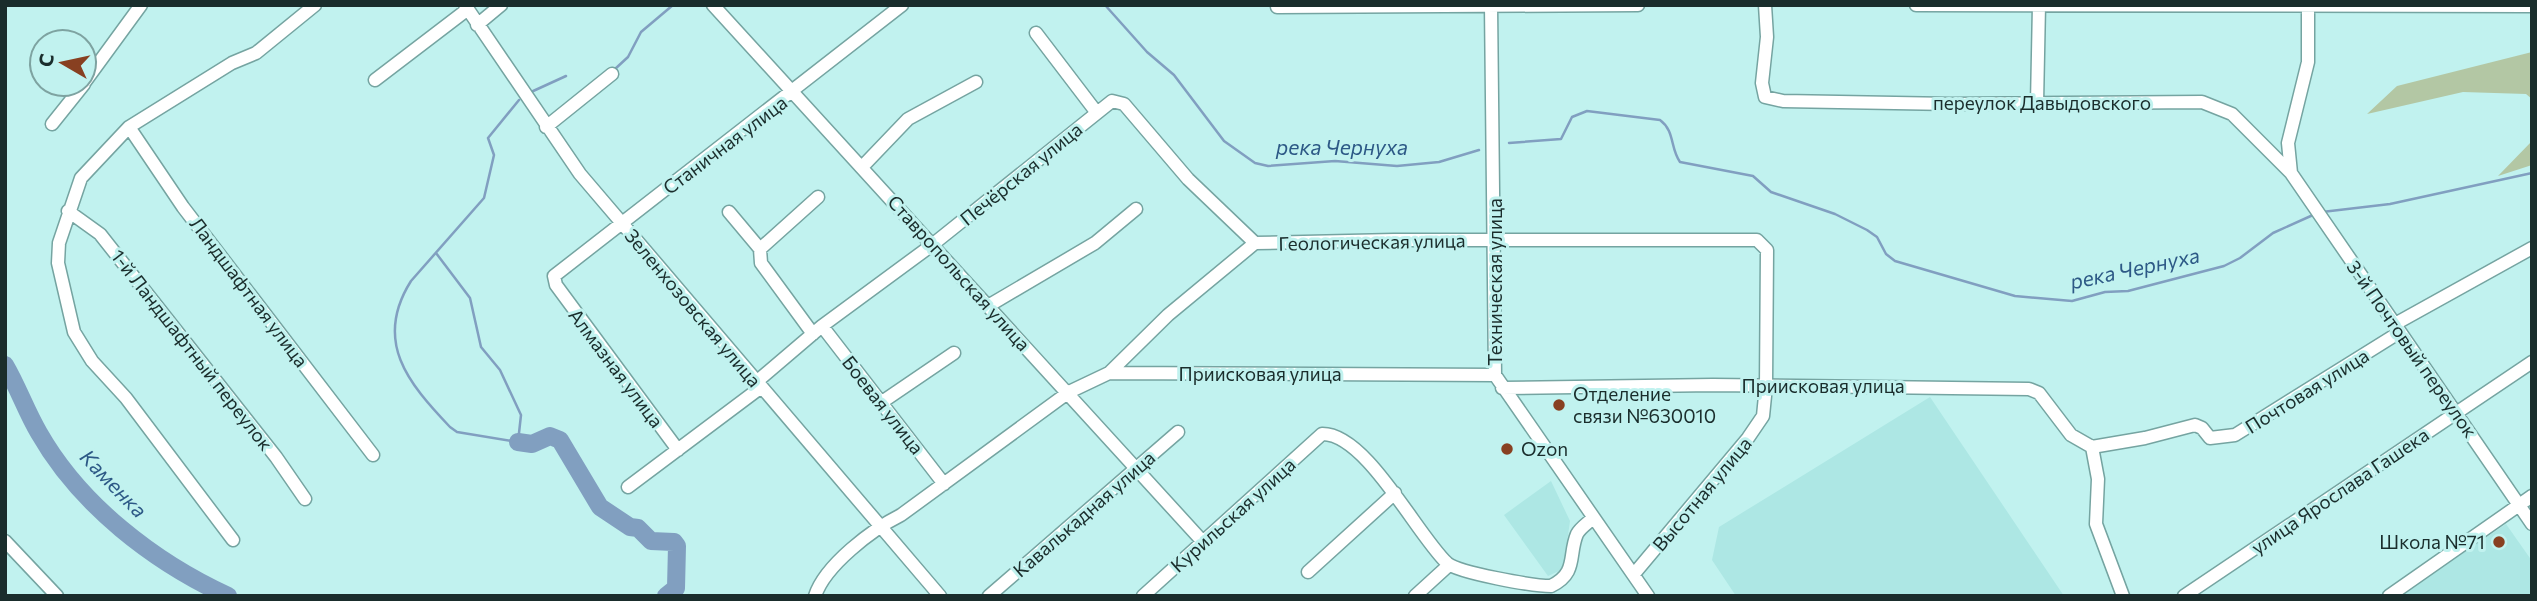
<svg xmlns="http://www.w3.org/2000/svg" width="2537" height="601" viewBox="0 0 2537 601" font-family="Commissioner,sans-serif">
	<rect width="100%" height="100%" fill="#c1f2ef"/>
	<path fill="#ade7e4" d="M1930,397L2064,596H1736L1712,560L1719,527Z
		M1551,481L1570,521L1564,564L1559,571L1548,576L1504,515Z
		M2506,524L2532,561V596H2400Z"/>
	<path fill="#b3c7a4" d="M2532,52V99L2526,94L2463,92L2367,114L2397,86Z
		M2532,141V165L2498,176Z"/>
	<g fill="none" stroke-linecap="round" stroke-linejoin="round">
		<path stroke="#819fc0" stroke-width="2.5" d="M1105,5L1147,52L1174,75L1224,141L1255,163L1268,166L1335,161L1397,166L1439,162L1479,150
			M615,69L628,57L641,32L673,5
			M531,92L566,76
			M1509,143L1561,139L1572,117L1587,111L1660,120C1675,131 1670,148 1680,162L1753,176L1771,192L1835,214L1867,230L1877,237L1886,254L1895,261L2015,296L2072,301L2105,292L2128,291L2224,266L2240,258L2273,233L2313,215
			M2322,212L2390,204L2532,173
			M436,253L470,298L481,347L500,370L521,415L518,442L457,432L450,427C408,383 373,341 411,281L484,198L494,155L488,138L519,100"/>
		<path stroke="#819fc0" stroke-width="18" d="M5,365C18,387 26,411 39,433C80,505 154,562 228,596
			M518,442L532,444L550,436L560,440L600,507L630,527L638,528L651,541L674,542L677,546L676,588L666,596"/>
		<g stroke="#75a4a1" stroke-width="15">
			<path id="minor" d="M465,5L580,174L940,596
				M713,5L1204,543
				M1491,5L1495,375L1648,596
				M1765,5L1767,37L1762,83L1765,97L1783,101L1951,104L2202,102L2232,114L2291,173L2532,524
				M1916,5L2531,6
				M1277,7L1638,5
				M477,25L501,5
				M1036,33L1097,113
				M375,80L468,9
				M84,83L141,5
				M2037,103L2039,5
				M52,124L84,84
				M129,127L183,207L373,455
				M546,127L612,74
				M863,166L908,119L976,82
				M2291,173L2288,143L2308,62V5
				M68,211L100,234L276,457L305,499
				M729,212L760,249L761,263L813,334
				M760,249L818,197
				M988,306L1095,243L1136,209
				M2395,324L2532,248
				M822,326L944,484
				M1109,373L1495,375
				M755,383L822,326L932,245L1112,101L1124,104L1188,179L1255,243
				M1502,388L1713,385L2029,389L2039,393L2071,435L2092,447L2098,479L2096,524L2123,596
				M882,402L954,353
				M2092,447L2145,438L2195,425L2202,428L2210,438L2235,435L2400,332
				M678,450L556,285L554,276L902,5
				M628,487L760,388
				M233,540L126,398L92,361L74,332L58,263L59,243L81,178L129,127L232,63L256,53L315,5
				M5,541L57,596
				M1308,572L1395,493
				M815,596C825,565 873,529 901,515L1069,392L1109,373L1168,315L1255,243L1394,240H1757L1767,250L1766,386L1763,416L1748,438L1634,574
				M989,596L1178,432
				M1143,596L1322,434C1366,433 1417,535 1447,563C1459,573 1533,586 1551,586C1578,573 1568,555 1577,534C1580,528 1588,523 1593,518
				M1415,596L1449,565
				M2184,596L2532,362
				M2389,596L2532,496"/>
		</g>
		<use href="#minor" stroke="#fff" stroke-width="12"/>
	</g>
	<g fill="#884021" stroke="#c1f2ef" stroke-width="2.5">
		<circle cx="1559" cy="405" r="7"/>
		<circle cx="1507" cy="449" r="7"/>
		<circle cx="2499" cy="542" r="7"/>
	</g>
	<g text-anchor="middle" stroke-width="6" stroke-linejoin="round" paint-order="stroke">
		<g font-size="19" fill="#1a2d2c" stroke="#c1f2ef">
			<text x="2042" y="110">переулок Давыдовского</text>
			<text transform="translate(725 145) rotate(-37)" y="7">Станичная улица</text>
			<text transform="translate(1021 174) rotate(-39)" y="7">Печёрская улица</text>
			<text transform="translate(1372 242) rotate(-1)" y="7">Геологическая улица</text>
			<text transform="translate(959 273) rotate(48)" y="7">Ставропольская улица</text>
			<text transform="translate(1495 282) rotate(-90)" y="7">Техническая улица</text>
			<text transform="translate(249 292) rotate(53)" y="7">Ландшафтная улица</text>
			<text transform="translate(693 308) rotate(50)" y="7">Зеленхозовская улица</text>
			<text transform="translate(2412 349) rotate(55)" y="7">3-й Почтовый переулок</text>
			<text transform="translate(192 350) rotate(52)" y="7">1-й Ландшафтный переулок</text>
			<text transform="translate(616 368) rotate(53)" y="7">Алмазная улица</text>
			<text x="1260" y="381">Приисковая улица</text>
			<text x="1823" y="393">Приисковая улица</text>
			<text transform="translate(2307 391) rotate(-32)" y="7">Почтовая улица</text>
			<text transform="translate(883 405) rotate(52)" y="7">Боевая улица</text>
			<text transform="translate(2340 491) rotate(-34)" y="7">улица Ярослава Гашека</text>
			<text transform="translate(1702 494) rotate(-50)" y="7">Высотная улица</text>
			<text transform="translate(1084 514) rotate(-41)" y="7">Кавалькадная улица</text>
			<text transform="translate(1233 515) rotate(-42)" y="7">Курильская улица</text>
		</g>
		<g font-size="19" fill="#1a2d2c" stroke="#c1f2ef" text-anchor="start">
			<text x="1573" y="401">Отделение<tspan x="1573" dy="22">связи №630010</tspan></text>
			<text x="1521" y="456">Ozon</text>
			<text x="2485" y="549" text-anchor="end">Школа №71</text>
		</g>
		<g font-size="21" font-style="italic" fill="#2d5986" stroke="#c1f2ef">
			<text x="1342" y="155">река Чернуха</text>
			<text transform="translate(2135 269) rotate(-12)" y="7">река Чернуха</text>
			<text transform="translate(113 484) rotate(46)" y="7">Каменка</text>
		</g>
	</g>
	<rect width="2537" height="601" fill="none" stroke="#1a2d2c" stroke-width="14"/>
	<g transform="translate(63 63) rotate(279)"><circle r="33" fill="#c1f2ef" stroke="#7ea3a1" stroke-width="2"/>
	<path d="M0-5L12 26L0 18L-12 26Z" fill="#884021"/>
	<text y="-10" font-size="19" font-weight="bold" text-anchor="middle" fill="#1a2d2c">С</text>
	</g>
</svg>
